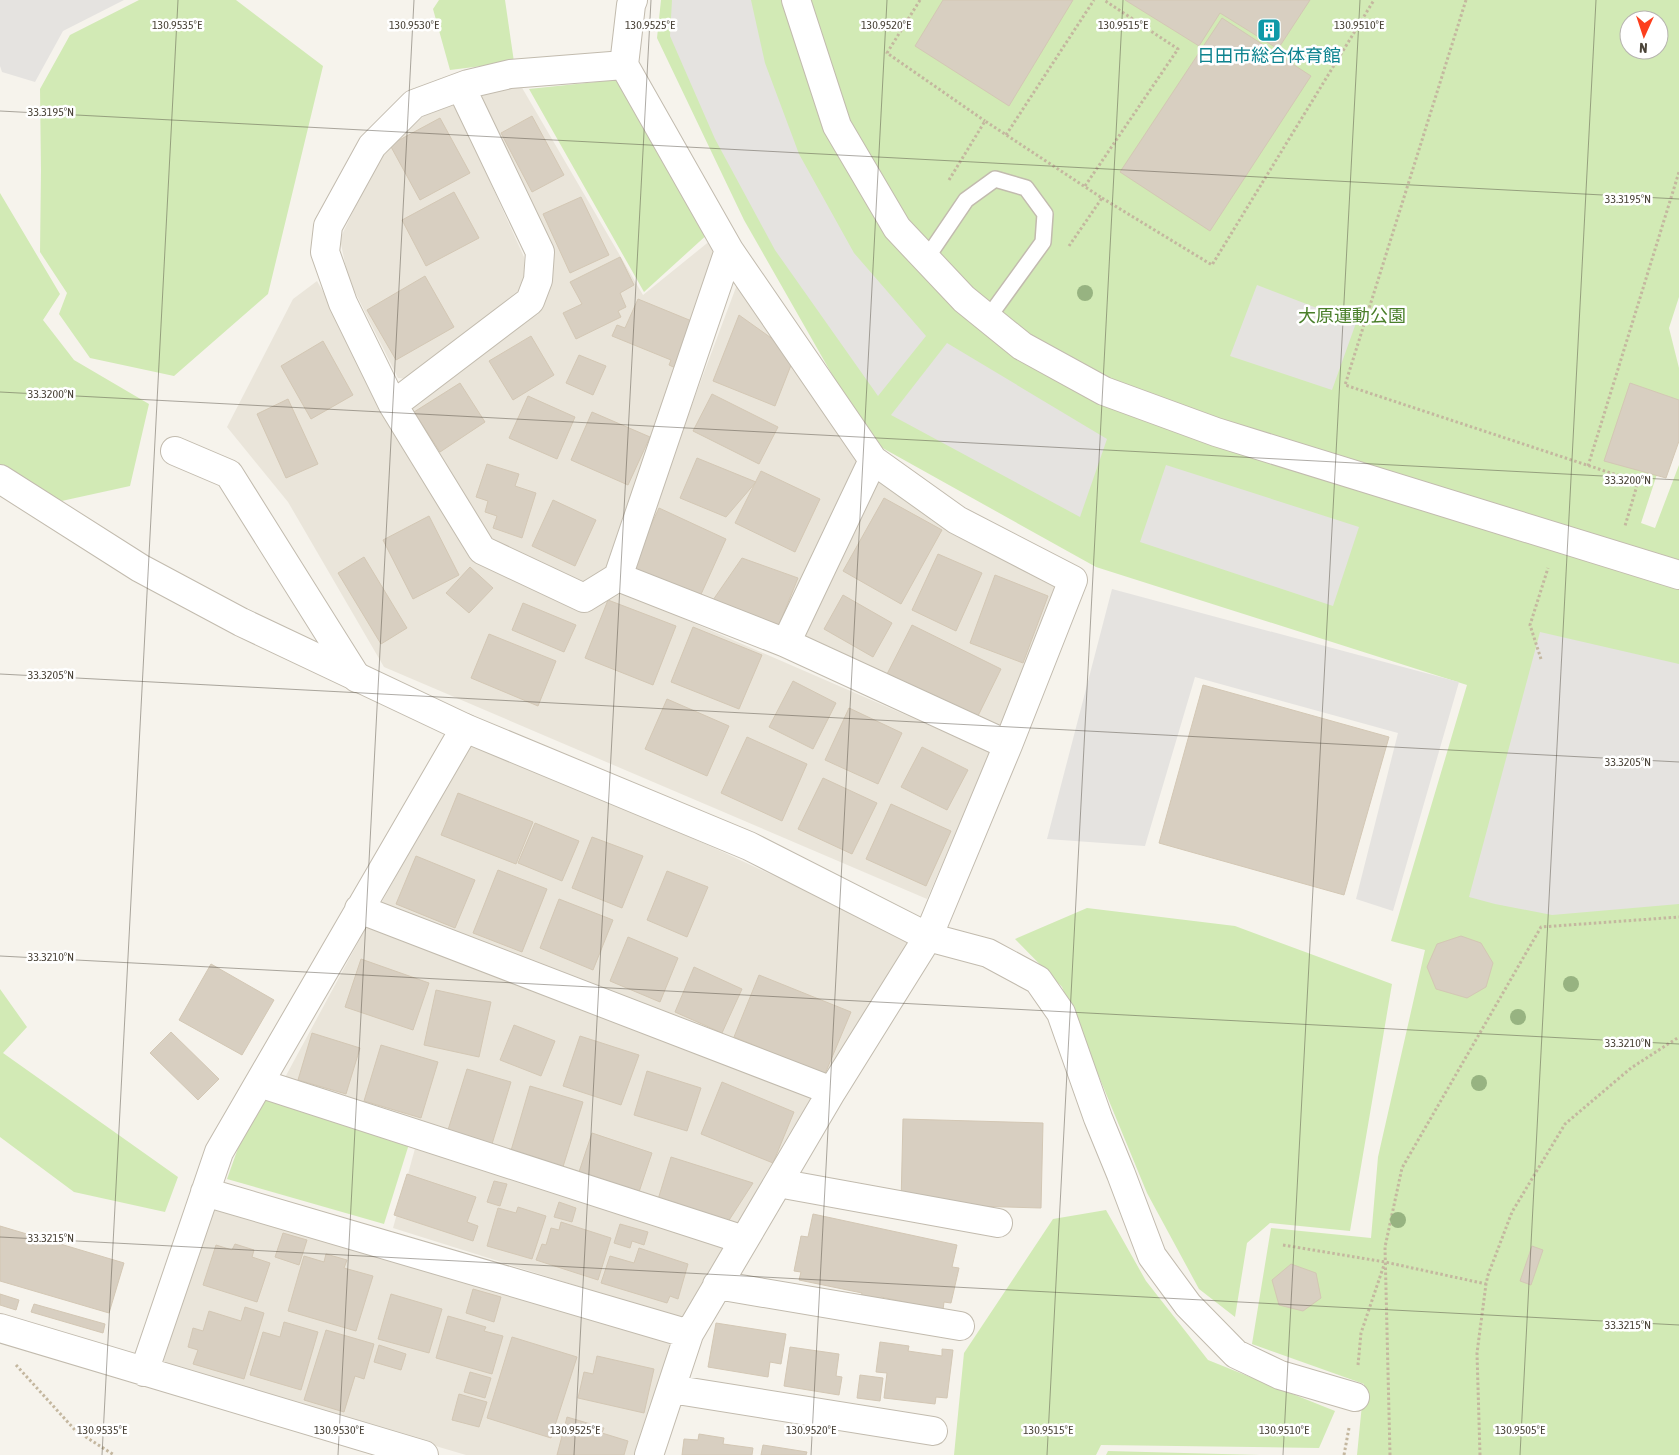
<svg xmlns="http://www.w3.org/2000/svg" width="1679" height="1455" viewBox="0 0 1679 1455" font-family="'Asap Condensed','Noto Sans JP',sans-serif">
	<rect width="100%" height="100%" fill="#f6f3ec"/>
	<path fill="#eae5da" d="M521,86L643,295L711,240L720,256L612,565L582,586L488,545L401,409L538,314L552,282L550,255L472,92Z
		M455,104L524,257V286L408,379L398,378L348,278L340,239L381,152L424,116Z
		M317,281L476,559L620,591L991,752L927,899L384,667L288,502L227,427L293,299Z
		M738,282L858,458L781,633L628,575Z
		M875,476L1060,585L1003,731L801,641Z
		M472,740L723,852L913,941L827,1081L379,907Z
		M368,924L815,1099L738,1231L282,1083Z
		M416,1145L726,1249L682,1319L393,1228Z
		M214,1207L675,1341L635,1455H466L162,1365Z"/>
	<path fill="#d2eab5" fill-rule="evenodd" d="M139,0H236L323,66L268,294L174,376L90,358L59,314L67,293L40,252L41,171L40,89L70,35Z
		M439,0H505L514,62L450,70L433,9Z
		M661,0H1679V297L1669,328L1679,368V407L1641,523L1655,528L1679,465V1455H1357L1364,1384L1252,1344L1271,1228L1371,1238L1378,1157L1425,950L1391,941L1467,685L1096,567L870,441L744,220L657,38ZM1629,20H1659V50H1629Z
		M624,79L710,232L644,292L529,89Z
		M0,193L60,294L43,320L74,360L149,404L130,486L57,502L0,465Z
		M1087,908L1235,926L1392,984L1350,1231L1270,1223L1247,1243L1235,1317L1199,1289L1147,1193L1062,987L1015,939Z
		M0,989L27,1027L3,1053L178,1177L165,1212L74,1192L0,1137Z
		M266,1100L409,1144L384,1224L227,1179L247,1123Z
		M1106,1210L1146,1281L1208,1360L1335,1411L1319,1448L1101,1445L1096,1455H954L964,1353L1053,1219Z
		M1108,1451L1260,1455H1106Z"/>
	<path fill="#e5e3e0" d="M0,0H124L63,31L35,82L2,72L0,66Z
		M672,0H751L765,63L799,154L854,253L926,336L878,396L775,250L715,139L670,36Z
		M1257,285L1356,323L1332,390L1230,356Z
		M947,343L1107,439L1080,517L891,415Z
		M1166,465L1359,527L1333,606L1140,542Z
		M1112,589L1459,682L1393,911L1356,899L1398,733L1195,677L1145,846L1047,839Z
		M1540,632L1679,664V904L1552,915L1495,904L1469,897Z"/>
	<path fill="#d8cfc1" stroke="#d3c7b4" d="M943,0H1073L1009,106L915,46Z
		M1125,0H1310L1278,49L1220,13L1199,46Z
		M1222,18L1311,76L1210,231L1120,172Z
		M532,116L564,175L532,192L501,133Z
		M440,118L470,173L420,200L390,145Z
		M454,192L479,238L426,266L402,220Z
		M581,197L609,255L570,273L543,214Z
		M620,257L634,285L620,293L626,307L618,311L621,317L576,339L563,313L582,304L570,282Z
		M425,276L454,327L396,360L367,310Z
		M638,299L699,324L680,370L669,365L671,360L612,336L617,325L625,328Z
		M739,315L795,355L775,406L713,381Z
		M531,336L554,375L513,400L489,361Z
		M323,341L353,395L311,419L281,366Z
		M579,355L606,366L593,395L566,383Z
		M460,383L485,422L440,452L414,412Z
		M1630,383L1679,400V441L1666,478L1604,461Z
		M712,394L778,427L759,464L693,431Z
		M528,396L575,417L557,459L509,438Z
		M288,399L318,464L286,478L257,414Z
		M592,412L650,437L628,485L571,460Z
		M697,458L756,482L726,517L680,498Z
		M487,464L519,474L515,486L536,493L522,538L493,528L497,516L485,512L488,501L476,497Z
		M761,471L820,499L795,552L735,523Z
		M884,498L942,530L901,604L843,571Z
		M553,500L596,520L575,566L532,546Z
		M659,508L726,539L698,601L630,570Z
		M429,516L459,575L413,599L383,540Z
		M938,554L982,573L956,631L912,610Z
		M364,557L407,628L381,644L338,573Z
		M742,558L798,578L779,625L713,600Z
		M470,567L493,588L469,613L446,593Z
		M995,575L1048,596L1023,663L970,643Z
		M843,595L892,623L873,657L824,629Z
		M608,600L676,626L653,685L585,658Z
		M523,603L576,625L564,652L512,630Z
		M912,625L1001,669L975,722L885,678Z
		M693,627L762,655L739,709L671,682Z
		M489,634L556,661L538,706L471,678Z
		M793,681L836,703L813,749L769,727Z
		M1203,685L1389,737L1344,895L1159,843Z
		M667,699L729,726L707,776L645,749Z
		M849,708L902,733L878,784L825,760Z
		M747,737L807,764L782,821L721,793Z
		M922,747L968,770L947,810L901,787Z
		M823,778L877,803L852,854L798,829Z
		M458,793L533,822L516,864L441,835Z
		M891,804L951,831L926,886L866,859Z
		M535,823L579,841L562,881L518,863Z
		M592,837L643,856L622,908L572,888Z
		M416,856L475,880L455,928L396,904Z
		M498,870L547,889L522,952L473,933Z
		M667,871L708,887L687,937L647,920Z
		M559,899L613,920L593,970L540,948Z
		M1461,936L1481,943L1493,963L1486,987L1467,998L1436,989L1427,967L1437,944Z
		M628,937L678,958L660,1002L610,981Z
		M361,959L429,983L413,1030L345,1007Z
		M211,964L274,1000L242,1055L179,1020Z
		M694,967L742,989L722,1033L675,1012Z
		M759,975L851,1012L825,1074L734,1037Z
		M436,990L491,1002L479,1057L424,1045Z
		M514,1025L555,1041L541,1076L500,1060Z
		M171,1032L219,1079L198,1100L150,1053Z
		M312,1033L360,1048L346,1094L298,1080Z
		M580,1036L639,1055L621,1105L563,1086Z
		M381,1045L438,1062L421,1118L364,1101Z
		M467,1069L511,1082L492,1144L448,1130Z
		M647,1071L701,1088L687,1131L634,1115Z
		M722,1082L794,1112L773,1163L701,1134Z
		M530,1086L583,1102L562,1170L510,1154Z
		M903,1119L1043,1123L1041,1208L901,1204Z
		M592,1133L652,1153L638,1195L578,1175Z
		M671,1157L753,1183L724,1228L656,1206Z
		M407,1174L476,1197L467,1222L478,1226L473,1241L394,1215Z
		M494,1181L507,1184L500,1206L487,1202Z
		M559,1202L576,1208L572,1222L554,1217Z
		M518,1207L546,1216L532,1259L487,1246L498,1208L516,1213Z
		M813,1214L957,1245L952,1267L959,1268L951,1303L944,1302L943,1310L881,1297L879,1306L860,1301L862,1293L799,1280L801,1272L794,1271L801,1236L808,1237Z
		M561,1222L611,1238L598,1280L536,1260L542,1244L546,1245L551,1228L559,1230Z
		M620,1224L648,1232L644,1245L632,1241L630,1248L614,1243Z
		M0,1226L124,1263L109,1313L0,1281Z
		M283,1233L307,1240L299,1265L275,1257Z
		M235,1244L254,1250L252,1257L270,1263L257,1302L203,1285L216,1245L232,1250Z
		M1532,1246L1543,1250L1531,1285L1520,1281Z
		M639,1248L688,1264L678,1299L670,1296L667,1303L601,1283L610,1256L634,1263Z
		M326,1254L347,1260L344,1268L373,1276L356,1331L288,1311L304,1256L324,1262Z
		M1291,1264L1316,1273L1321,1298L1303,1311L1279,1305L1272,1280Z
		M473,1289L501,1297L494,1322L466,1313Z
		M0,1294L19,1300L16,1310L0,1305Z
		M391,1294L442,1309L429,1353L378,1339Z
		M34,1304L105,1324L103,1333L31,1312Z
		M245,1307L264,1313L244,1379L193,1364L198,1350L188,1347L193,1328L203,1331L209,1311L241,1321Z
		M448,1316L486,1327L484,1331L503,1336L492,1374L436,1358Z
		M284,1322L318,1332L301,1390L250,1375L263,1332L280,1337Z
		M716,1323L786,1334L781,1364L770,1362L768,1377L708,1367Z
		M326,1330L374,1344L364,1379L355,1376L344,1412L304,1400Z
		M512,1337L577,1357L551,1438L487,1418Z
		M880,1342L909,1346L908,1351L942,1356V1349L953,1350L947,1398L936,1397L935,1404L884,1398L887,1373L876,1372Z
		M379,1345L406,1354L401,1370L374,1362Z
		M790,1347L839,1354L836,1376L842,1377L839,1395L784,1386Z
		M597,1356L654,1369L644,1413L578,1398L584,1372L593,1374Z
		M470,1372L491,1378L485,1398L464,1392Z
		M860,1375L883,1378L880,1401L857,1398Z
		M459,1394L487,1402L479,1427L452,1420Z
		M567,1417L604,1428L602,1433L628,1441L624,1455H557Z
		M699,1434L724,1438L723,1444L753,1448L752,1455H682L684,1439L698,1440Z
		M763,1445L807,1452L806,1455H761Z"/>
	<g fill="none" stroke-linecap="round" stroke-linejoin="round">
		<g stroke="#c2bbae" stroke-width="18">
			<path id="service" d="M926,259L966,200L995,179L1026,188L1045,214L1043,242L988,318"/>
		</g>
		<g stroke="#c2bbae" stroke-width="30">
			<path id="minor" d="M633,0L631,5L624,65L729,250L873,460L957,520L1073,580L1008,745L928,937L832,1091L689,1334L649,1455
				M624,65L510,74L468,84L414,104L372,146L328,226L325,252L343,303L393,405L482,550L584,598L618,577L729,250
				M393,405L530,301L538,280L540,252L461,87
				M175,451L229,474L357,678
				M618,577L786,643L1008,745
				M786,643L873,460
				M359,909L832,1091
				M928,937L988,953L1038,980L1061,1013L1098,1118L1121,1174L1152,1256L1188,1305L1236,1354L1280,1375L1355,1397
				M259,1083L744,1240
				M778,1183L998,1223
				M205,1192L689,1334
				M717,1285L960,1326
				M0,1328L424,1455
				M144,1372L219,1152L465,728
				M671,1389L933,1431"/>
		</g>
		<g stroke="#c2bbae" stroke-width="30">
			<path id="tertiary" d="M796,0L837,126L897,228L964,299L1022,346L1104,391L1216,432L1679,575
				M0,479L140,568L241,622L465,728L749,846L928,937"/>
		</g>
		<path stroke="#c4b79f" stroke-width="3" stroke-dasharray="2.5 2.5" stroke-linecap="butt" d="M920,0L887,53L985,121
			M1466,0L1345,385L1638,482L1625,526
			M1006,135L1094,0
			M949,180L985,121L1102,198L1069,246
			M1085,186L1178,49L1104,0
			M1102,198L1212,265L1374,0
			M1588,466L1679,172
			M1541,659L1530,625L1548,568
			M1283,1245L1385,1262L1486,1284
			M16,1365L75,1430L114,1455
			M1358,1365L1361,1333L1384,1265
			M1344,1455L1349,1428
			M1390,1455L1385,1247L1402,1168L1541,927L1679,917
			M1480,1455L1477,1353L1486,1284L1488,1275L1512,1212L1565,1124L1631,1068L1679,1037"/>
		<use href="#service" stroke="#fff" stroke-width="15"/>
		<use href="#minor" stroke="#fff" stroke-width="28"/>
		<use href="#tertiary" stroke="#fff" stroke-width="28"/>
	</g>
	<g fill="#97b381">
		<circle cx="1085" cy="293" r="8"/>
		<circle cx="1571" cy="984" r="8"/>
		<circle cx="1518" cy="1017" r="8"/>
		<circle cx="1479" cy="1083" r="8"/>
		<circle cx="1398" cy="1220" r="8"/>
	</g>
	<path fill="none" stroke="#4b4439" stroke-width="1" stroke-opacity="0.45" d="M0,111L1679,199M0,392L1679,480M0,674L1679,762M0,956L1679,1044M0,1237L1679,1325M102,1455L178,0M338,1455L414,0M574,1455L651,0M811,1455L887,0M1047,1455L1123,0M1283,1455L1360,0M1520,1455L1596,0"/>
	<defs>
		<g id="building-square" transform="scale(1.25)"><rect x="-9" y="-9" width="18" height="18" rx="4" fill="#0f9aa8" stroke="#fff"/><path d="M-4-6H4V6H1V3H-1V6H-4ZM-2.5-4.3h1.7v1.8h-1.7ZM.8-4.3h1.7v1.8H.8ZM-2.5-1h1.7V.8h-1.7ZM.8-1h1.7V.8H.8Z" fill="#fff"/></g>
	</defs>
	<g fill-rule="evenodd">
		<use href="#building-square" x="1269" y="30"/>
	</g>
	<g text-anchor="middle" stroke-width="5" stroke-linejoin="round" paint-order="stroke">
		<g font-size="18" fill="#0d838f" stroke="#fff">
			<text x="1269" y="62">日田市総合体育館</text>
		</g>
		<g font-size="18" fill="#4a7f2a" stroke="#fff">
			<text x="1352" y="322">大原運動公園</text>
		</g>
	</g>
	<g font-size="12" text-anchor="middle" fill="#4b4439" stroke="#fff" stroke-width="5" stroke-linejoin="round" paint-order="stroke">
		<text x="177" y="29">130.9535°E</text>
		<text x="414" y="29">130.9530°E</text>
		<text x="650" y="29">130.9525°E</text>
		<text x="886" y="29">130.9520°E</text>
		<text x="1123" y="29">130.9515°E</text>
		<text x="1359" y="29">130.9510°E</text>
		<text x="51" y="116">33.3195°N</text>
		<text x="1628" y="203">33.3195°N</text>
		<text x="51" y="398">33.3200°N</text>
		<text x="1628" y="484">33.3200°N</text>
		<text x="51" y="679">33.3205°N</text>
		<text x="1628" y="766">33.3205°N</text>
		<text x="51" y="961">33.3210°N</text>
		<text x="1628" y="1047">33.3210°N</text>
		<text x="51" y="1242">33.3215°N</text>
		<text x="1628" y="1329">33.3215°N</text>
		<text x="102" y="1434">130.9535°E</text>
		<text x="339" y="1434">130.9530°E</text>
		<text x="575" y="1434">130.9525°E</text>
		<text x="811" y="1434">130.9520°E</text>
		<text x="1048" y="1434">130.9515°E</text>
		<text x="1284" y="1434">130.9510°E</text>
		<text x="1520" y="1434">130.9505°E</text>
	</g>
	<g transform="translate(1644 35) rotate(183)"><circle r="24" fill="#ffffff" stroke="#b7b4b0"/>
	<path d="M0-4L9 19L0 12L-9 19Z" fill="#fc3f1d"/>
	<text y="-8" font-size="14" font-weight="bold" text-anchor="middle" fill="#4b4439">N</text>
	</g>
</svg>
